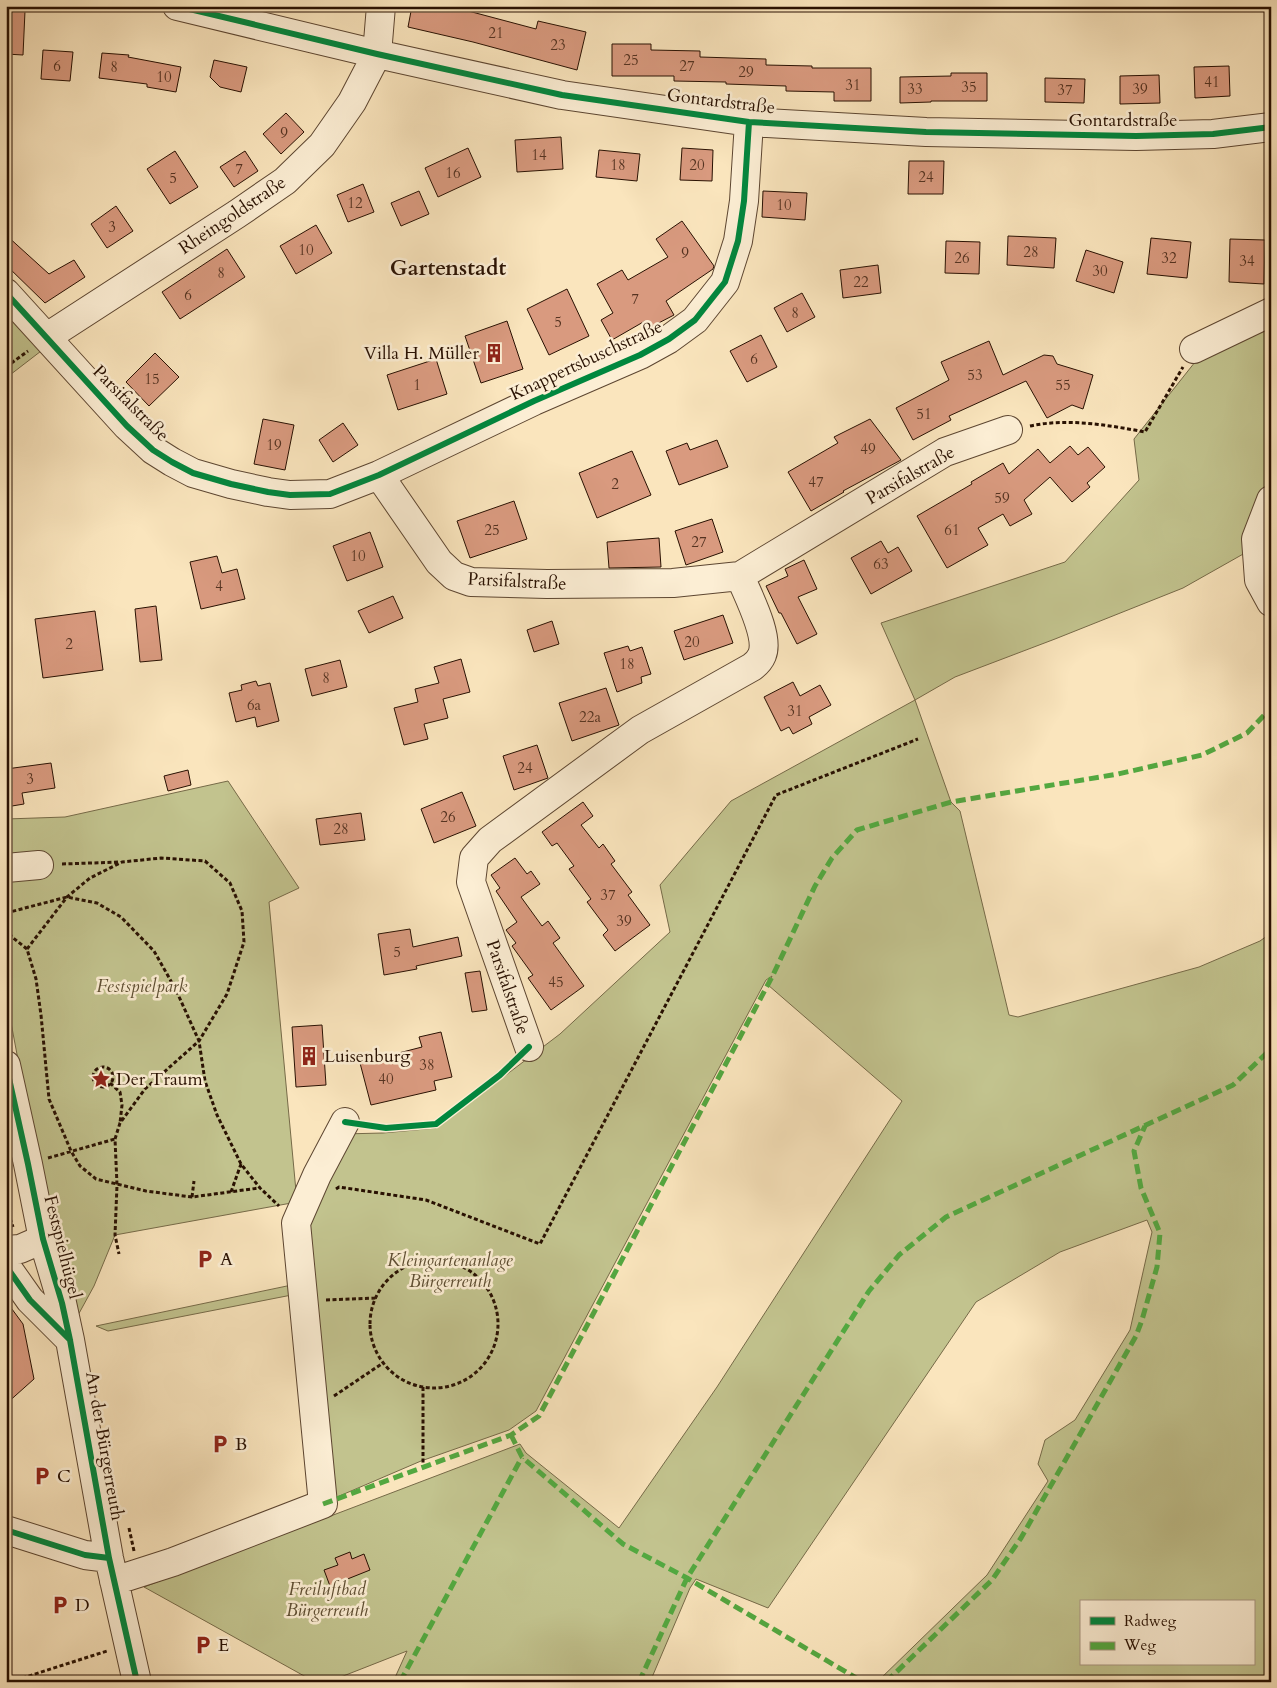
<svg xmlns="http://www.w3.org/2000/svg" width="1277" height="1688" viewBox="0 0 1277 1688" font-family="Cardo,serif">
	<rect width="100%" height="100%" fill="#fae5bd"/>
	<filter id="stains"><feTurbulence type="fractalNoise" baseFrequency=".004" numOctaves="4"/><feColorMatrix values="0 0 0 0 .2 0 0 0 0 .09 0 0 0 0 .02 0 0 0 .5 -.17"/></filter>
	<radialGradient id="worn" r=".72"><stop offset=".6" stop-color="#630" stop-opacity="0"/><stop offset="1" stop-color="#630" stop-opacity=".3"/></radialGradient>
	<path fill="#c2c38e" stroke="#766a48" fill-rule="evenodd" d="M6,309L45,348L6,378Z
		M1271,320V529L1245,553L1183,588L1055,639L955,677L915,700L951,802L960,811L1009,1015L1018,1017L1199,967L1260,941L1271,933V1682H877L987,1575L1048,1481L1038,1464L1045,1440L1075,1420L1130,1330L1152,1232L1147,1220L1060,1252L976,1302L768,1608L696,1579L690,1588L650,1682H393L407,1651L328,1682H315L144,1587L520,1444L526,1453L619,1528L717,1387L902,1101L768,985L772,976L766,980L536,1411L509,1430L421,1461L330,1500L303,1225L342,1134L383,1133L436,1128L560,1034L670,932L660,885L731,801L915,700L881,623L1065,562L1139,480L1134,439L1199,357ZM1081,1602H1253V1664H1081Z
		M228,781L299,888L269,902L297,1202L115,1235L94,1286L77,1317L42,1187L6,996V819L65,817Z
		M306,1282L307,1292L108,1331L96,1326Z"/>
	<path fill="#d99a7f" stroke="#291102" d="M412,6H458L457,8L536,29L538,21L586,32L577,70L473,42L408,27Z
		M6,11H25L23,55L6,54Z
		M612,44H651V50L700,51V57L766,59V65L812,66V68H871V101H834V92L786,91V86L726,84V82L674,81V76H612Z
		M43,50L73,52L70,81L41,79Z
		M102,53L129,55L128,57L181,67L176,92L147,87V84L99,78Z
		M214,60L247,67L241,92L220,87L210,77Z
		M1229,66L1230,96L1195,98L1194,67Z
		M951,73H987V101H931V102L900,103V77L951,76Z
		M1159,75L1160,103L1120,104V76Z
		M1045,78L1085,79L1084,103L1045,102Z
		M286,113L304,132L281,154L263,134Z
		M561,137L563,169L517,172L515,140Z
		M468,148L481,177L438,197L425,168Z
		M682,148L713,150L712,181L680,180Z
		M599,150L640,154L637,181L596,177Z
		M175,151L198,187L170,204L147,169Z
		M245,151L258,171L234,187L220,167Z
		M909,161H944L943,194H908Z
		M363,184L374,212L348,222L337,195Z
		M419,191L429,214L401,226L391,203Z
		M763,191L807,193L805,220L762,217Z
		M116,206L133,231L107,248L91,224Z
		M682,221L714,266L713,269L666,301L674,315L649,328L645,321L612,340L601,320L613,313L597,284L622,270L628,280L668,257L656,239Z
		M316,225L332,253L296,274L280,246Z
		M6,235L49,274L74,260L85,277L45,303L6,265Z
		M1008,236L1056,238L1054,268L1007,265Z
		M1151,238L1191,242L1187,278L1147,274Z
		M1230,239L1265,240L1264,284L1229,282Z
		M946,241L980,242L979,274L945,273Z
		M227,249L245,277L180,319L162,292Z
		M1086,250L1123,262L1114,293L1076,281Z
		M878,265L881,293L843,298L840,270Z
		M567,289L589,336L549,355L527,309Z
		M802,293L815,317L787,332L774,308Z
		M507,321L523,369L481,383L465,336Z
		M761,335L777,367L747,382L730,351Z
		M989,341L1003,375L1044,355L1053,356L1057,364L1093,375L1083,409L1072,405L1047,418L1026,381L949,416L951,420L913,440L896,408L949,380L941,362Z
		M155,353L179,377L149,406L126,382Z
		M436,359L447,394L398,410L387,375Z
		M263,419L294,425L285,470L254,464Z
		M870,419L901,460L843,491L844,492L811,511L788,472L838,443L834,437Z
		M343,423L358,445L333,462L319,440Z
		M717,440L728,467L679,485L666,451L687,443L690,450Z
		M1070,446L1078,455L1088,447L1105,467L1087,483L1090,487L1072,502L1050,477L1024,500L1032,514L1010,526L1003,514L978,528L988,545L947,568L917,516L972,484L971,482L1003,463L1009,474L1038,449L1050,463Z
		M632,451L651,495L597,518L579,473Z
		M514,501L527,539L470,558L457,521Z
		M712,519L723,552L686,565L675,531Z
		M370,532L383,567L347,581L333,546Z
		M659,538L661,567L609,568L607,542Z
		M881,541L888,553L898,547L912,571L871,594L851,558Z
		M217,556L222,573L237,569L245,599L201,609L190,562Z
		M804,560L817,589L798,597L817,634L797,644L781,613H779L766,586L788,576L785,569Z
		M393,596L403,618L369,633L358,611Z
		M156,606L162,660L140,662L135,609Z
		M95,611L103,670L43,678L35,619Z
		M723,615L733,643L684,660L674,631Z
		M552,621L559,644L534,652L527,630Z
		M628,646L630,651L642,647L651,674L641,677L642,683L617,692L604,653Z
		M461,659L470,692L443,699L448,718L424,724L428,739L404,745L394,708L418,702L415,689L439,683L434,667Z
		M340,660L347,687L312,696L305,669Z
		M256,681L258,686L270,683L279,721L257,727L255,717L236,722L229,693L242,690L241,685Z
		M793,682L800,696L820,685L831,705L809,717L812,724L793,734L789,727L781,731L764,697Z
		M606,688L619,725L572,741L559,703Z
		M537,745L548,778L514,790L503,756Z
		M51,763L55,788L22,793L24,804L6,807V769Z
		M188,770L191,785L168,791L164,776Z
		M462,792L476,826L434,843L421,809Z
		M583,802L593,816L581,825L599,848L603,844L615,861L611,864L632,892L628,895L650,925L615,951L603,935L608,930L587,902L591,899L569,869L574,866L557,843L552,846L542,832Z
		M361,813L365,840L320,845L316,819Z
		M515,858L527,874L531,871L540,884L521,897L542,926L548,921L560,938L553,943L584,986L551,1010L528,978L533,975L512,946L516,943L506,930L517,922L496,891L500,888L491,875Z
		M410,929L413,947L458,937L462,956L416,966L417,969L384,975L378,934Z
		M480,971L487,1010L472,1012L465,973Z
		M322,1025L326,1085L296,1087L292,1027Z
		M441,1032L452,1077L434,1081L436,1090L371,1105L360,1063L422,1047L419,1037Z
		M6,1301L23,1324L34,1379L6,1404Z
		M350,1552L352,1559L364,1554L370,1570L330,1586L324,1570L338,1565L335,1558Z"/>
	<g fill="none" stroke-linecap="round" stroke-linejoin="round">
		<g stroke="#5d4631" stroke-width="30">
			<path id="minor" d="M177,6L377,54L562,95L749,122L926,132L1136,136L1213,134L1271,127
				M6,293L127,426L153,450L172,462L193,473L231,484L268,492L290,495L330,494L379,475L534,401L640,355L669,339L695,320L725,282L738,241L744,201L749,122
				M47,337L237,214L285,181L322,145L352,102L377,54L381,6
				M1194,349L1271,312
				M379,475L439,562L454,576L471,582L547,584L673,583L740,576L945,452L1008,430
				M1271,500L1256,539L1259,580L1271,602
				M6,868L39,865
				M529,1047L471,882L474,858L490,840L640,730L752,667C756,664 760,660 762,655C770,636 747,594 740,576
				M6,1065L28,1164L43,1239L62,1303L70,1340L109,1558L137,1682
				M6,1250L20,1249L43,1239
				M6,1266L30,1300L70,1340
				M6,1530L85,1555L109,1558
				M114,1581L173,1562L323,1504L296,1223L317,1175L345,1122"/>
		</g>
		<path stroke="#291102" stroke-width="3" stroke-dasharray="4 2.5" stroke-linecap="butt" d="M6,367L28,351
			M1030,426C1067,418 1108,425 1145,432L1183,367
			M62,864L120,862
			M6,913L67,897L97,903L121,917L154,951L176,990L199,1041L205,1081L217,1115L241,1164L260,1188L279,1206
			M6,928L12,937L27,949L36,979L41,1015L49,1099L71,1151L80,1166L96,1179L146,1191L192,1197L259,1188
			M27,949L67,897L90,878L122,862L161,858L205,861L230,883L242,911L244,942L227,994L199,1041L145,1089L120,1123L115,1139L117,1185L115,1235L119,1254
			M93 1077a10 10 0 1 1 20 0a10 10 0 1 1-20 0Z
			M110,1083L120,1092L122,1105L120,1123
			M48,1158L115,1139
			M336,1189L339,1187L426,1200L540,1244L776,795L918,739
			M231,1192L241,1164
			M192,1197L194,1181
			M6,1206L13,1227
			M370 1324a64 64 0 1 1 128 0a64 64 0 1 1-128 0Z
			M326,1300L376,1298
			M423,1387V1466
			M334,1396L383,1363
			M129,1528L134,1551
			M10,1682L107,1651"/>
		<use href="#minor" stroke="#fceed4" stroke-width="28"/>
		<path stroke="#53a840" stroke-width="5" stroke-dasharray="10 5" stroke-linecap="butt" d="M511,1435L522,1457L623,1544L687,1578L863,1682
			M323,1504L511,1435L539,1416L773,975L815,886L832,858L857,830L951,802L1118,774L1202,755L1247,733L1271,708
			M400,1682L522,1457
			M639,1682L687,1578L869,1291L899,1255L946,1217L1233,1085L1271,1049
			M886,1682L992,1580L1021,1538L1136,1336L1142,1320L1157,1267L1160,1233L1141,1188L1134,1151L1145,1126"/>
		<g stroke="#fceed4" stroke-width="9">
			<path id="cycleway" d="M177,6L377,54L562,95L749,122L926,132L1136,136L1213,134L1271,127
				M6,293L127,426L153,450L172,462L193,473L231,484L268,492L290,495L330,494L379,475L534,401L640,355L669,339L695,320L725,282L738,241L744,201L749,122
				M6,1065L28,1164L43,1239L62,1303L70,1340L109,1558L137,1682
				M345,1122L386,1128L436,1124L500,1075L529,1047
				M6,1266L30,1300L70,1340
				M6,1530L85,1555L109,1558"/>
		</g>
		<use href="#cycleway" stroke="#00873e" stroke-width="6"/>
	</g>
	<defs>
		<g id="building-bare" transform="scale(1.5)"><path d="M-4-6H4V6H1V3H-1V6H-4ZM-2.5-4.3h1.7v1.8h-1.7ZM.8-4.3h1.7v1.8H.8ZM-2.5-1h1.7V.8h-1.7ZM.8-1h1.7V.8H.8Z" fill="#8f2418" stroke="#fceed4" stroke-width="2.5" paint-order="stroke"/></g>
		<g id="sight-bare" transform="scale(1.5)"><path d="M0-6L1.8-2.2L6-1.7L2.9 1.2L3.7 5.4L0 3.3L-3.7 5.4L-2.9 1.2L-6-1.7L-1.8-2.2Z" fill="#8f2418" stroke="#fceed4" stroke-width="2.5" paint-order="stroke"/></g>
		<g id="parking-bare" transform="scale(1.5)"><path d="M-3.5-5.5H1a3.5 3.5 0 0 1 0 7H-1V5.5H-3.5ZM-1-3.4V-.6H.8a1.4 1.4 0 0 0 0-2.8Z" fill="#8f2418" stroke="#fceed4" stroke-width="2.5" paint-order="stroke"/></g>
	</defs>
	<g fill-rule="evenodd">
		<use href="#building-bare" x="494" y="353"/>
		<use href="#building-bare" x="309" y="1056"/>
		<use href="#sight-bare" x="101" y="1079"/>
		<use href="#parking-bare" x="205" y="1259"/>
		<use href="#parking-bare" x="220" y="1444"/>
		<use href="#parking-bare" x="42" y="1476"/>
		<use href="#parking-bare" x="60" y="1605"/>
		<use href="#parking-bare" x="203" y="1645"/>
	</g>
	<g text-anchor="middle" stroke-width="5" stroke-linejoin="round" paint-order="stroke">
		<g font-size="15" fill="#553321">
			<text x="496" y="38">21</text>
			<text x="558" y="50">23</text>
			<text x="631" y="65">25</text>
			<text x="57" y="71">6</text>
			<text x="687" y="71">27</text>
			<text x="114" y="72">8</text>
			<text x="746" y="77">29</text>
			<text x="164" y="82">10</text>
			<text x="1212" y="87">41</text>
			<text x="853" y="90">31</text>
			<text x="969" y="92">35</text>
			<text x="915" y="94">33</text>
			<text x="1140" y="94">39</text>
			<text x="1065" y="95">37</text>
			<text x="284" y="138">9</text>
			<text x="539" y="160">14</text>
			<text x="618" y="170">18</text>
			<text x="697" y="170">20</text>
			<text x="239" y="174">7</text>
			<text x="453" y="178">16</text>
			<text x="926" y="182">24</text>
			<text x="173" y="183">5</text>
			<text x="355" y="208">12</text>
			<text x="784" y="210">10</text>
			<text x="112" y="232">3</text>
			<text x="306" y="255">10</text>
			<text x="1031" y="257">28</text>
			<text x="685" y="258">9</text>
			<text x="962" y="263">26</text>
			<text x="1169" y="263">32</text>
			<text x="1247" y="266">34</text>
			<text x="1100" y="276">30</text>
			<text x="221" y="278">8</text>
			<text x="861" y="287">22</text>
			<text x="188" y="300">6</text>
			<text x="635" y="304">7</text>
			<text x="795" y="318">8</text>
			<text x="558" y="327">5</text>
			<text x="754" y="364">6</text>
			<text x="975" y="380">53</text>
			<text x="152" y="384">15</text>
			<text x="417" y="390">1</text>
			<text x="1063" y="390">55</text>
			<text x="924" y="419">51</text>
			<text x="274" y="450">19</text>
			<text x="868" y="454">49</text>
			<text x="816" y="487">47</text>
			<text x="615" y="489">2</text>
			<text x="1002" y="503">59</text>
			<text x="492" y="535">25</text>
			<text x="952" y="535">61</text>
			<text x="699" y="547">27</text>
			<text x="358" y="561">10</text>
			<text x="881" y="569">63</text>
			<text x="219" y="591">4</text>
			<text x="692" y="647">20</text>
			<text x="69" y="649">2</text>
			<text x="627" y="669">18</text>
			<text x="326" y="683">8</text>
			<text x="254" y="710">6a</text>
			<text x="795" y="716">31</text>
			<text x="590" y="722">22a</text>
			<text x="525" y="773">24</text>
			<text x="30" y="784">3</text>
			<text x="448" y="822">26</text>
			<text x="341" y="834">28</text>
			<text x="608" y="900">37</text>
			<text x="624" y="926">39</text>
			<text x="397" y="957">5</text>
			<text x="556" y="987">45</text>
			<text x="427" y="1070">38</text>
			<text x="386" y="1084">40</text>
		</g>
		<g font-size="18" fill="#291102" stroke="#fceed4">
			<text transform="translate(721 101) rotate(7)" y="6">Gontardstraße</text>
			<text x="1123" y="126">Gontardstraße</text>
			<text transform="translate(232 215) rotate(-34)" y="6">Rheingoldstraße</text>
			<text transform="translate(586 360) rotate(-25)" y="6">Knappertsbuschstraße</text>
			<text transform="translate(131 403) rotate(45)" y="6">Parsifalstraße</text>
			<text transform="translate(910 475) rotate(-30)" y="6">Parsifalstraße</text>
			<text transform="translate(517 581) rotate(3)" y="6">Parsifalstraße</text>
			<text transform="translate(508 987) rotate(71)" y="6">Parsifalstraße</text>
			<text transform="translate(63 1247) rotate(76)" y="6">Festspielhügel</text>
			<text transform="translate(105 1446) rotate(80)" y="6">An der Bürgerreuth</text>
		</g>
		<g font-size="18" fill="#291102" stroke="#fceed4" text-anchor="start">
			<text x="479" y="359" text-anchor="end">Villa H. Müller</text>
			<text x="324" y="1062">Luisenburg</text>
			<text x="116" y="1085">Der Traum</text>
			<text x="220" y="1265">A</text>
			<text x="235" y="1450">B</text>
			<text x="57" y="1482">C</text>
			<text x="75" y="1611">D</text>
			<text x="218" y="1651">E</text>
		</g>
		<g font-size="18" font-style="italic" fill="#5f4f33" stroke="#fceed4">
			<text x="142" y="992">Festspielpark</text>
			<text x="450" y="1266">Kleingartenanlage<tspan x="450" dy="21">Bürgerreuth</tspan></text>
			<text x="327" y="1595">Freiluftbad<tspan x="327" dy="21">Bürgerreuth</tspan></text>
		</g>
		<g font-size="22" font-weight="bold" fill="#291102" stroke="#fceed4">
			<text x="448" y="275">Gartenstadt</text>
		</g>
	</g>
	<rect width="1277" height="1688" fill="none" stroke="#fae5bd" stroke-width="25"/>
	<rect x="8" y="8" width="1262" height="1673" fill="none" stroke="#291102" stroke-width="2.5"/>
	<rect x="12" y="12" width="1252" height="1663" fill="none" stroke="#291102"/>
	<rect x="1080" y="1600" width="175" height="65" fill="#fceed4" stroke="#a89680"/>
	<rect x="1090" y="1617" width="25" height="8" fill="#00873e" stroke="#a89680"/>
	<text x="1124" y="1626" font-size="15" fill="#291102">Radweg</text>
	<rect x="1090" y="1642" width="25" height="8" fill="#53a840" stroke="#a89680"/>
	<text x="1124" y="1650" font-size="15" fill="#291102">Weg</text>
	<rect width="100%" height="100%" filter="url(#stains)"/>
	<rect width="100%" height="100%" fill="url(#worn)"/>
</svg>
